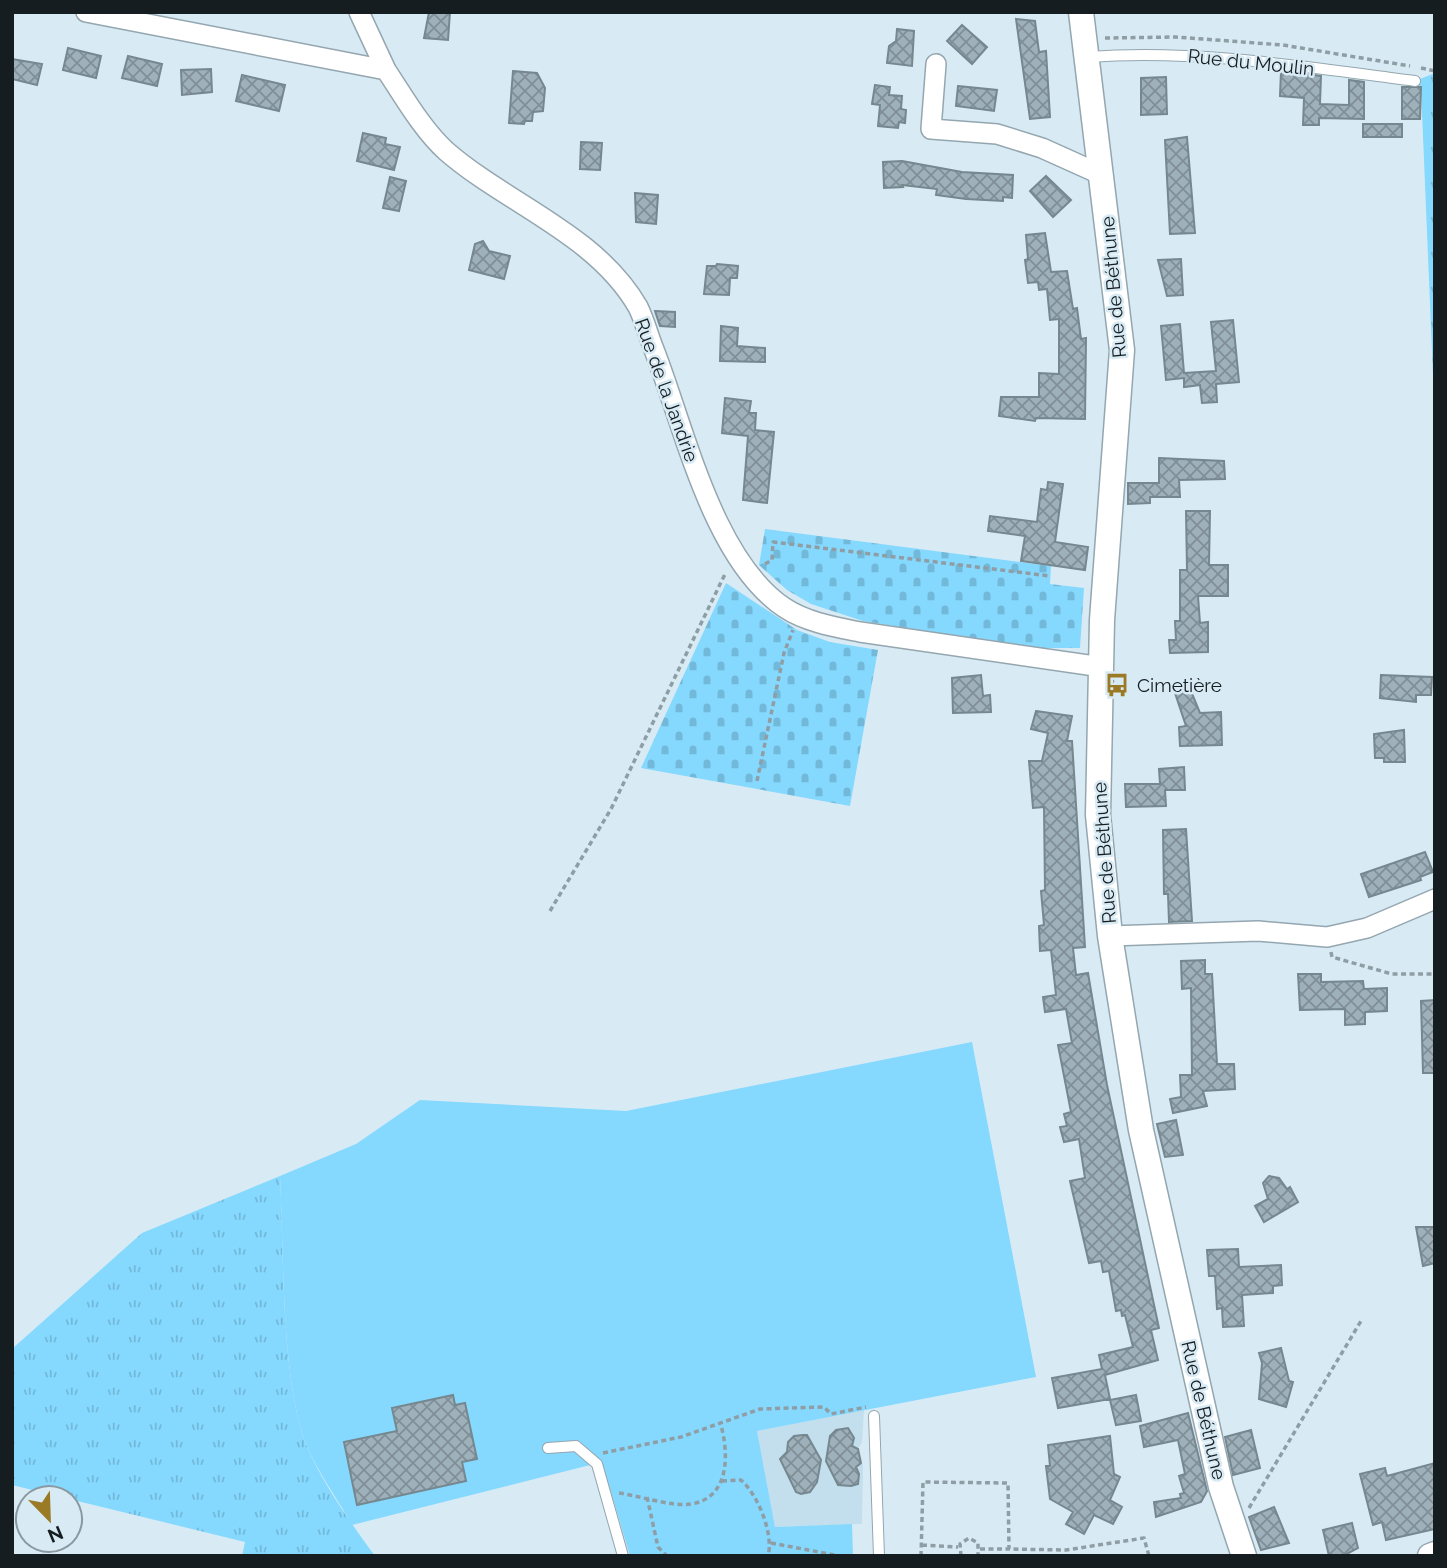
<svg xmlns="http://www.w3.org/2000/svg" width="1447" height="1568" viewBox="0 0 1447 1568" font-family="Raleway,sans-serif">
	<defs>
		<pattern id="grass-tufts" width="24" height="20" patternUnits="userSpaceOnUse" patternTransform="scale(1.75)"><rect width="24" height="20" fill="#85d8fe"/><path d="M3 7l-1-3M5 7V3M7 7l1-3M15 17l-1-3M17 17v-4M19 17l1-3" fill="none" stroke="#72b9d9"/></pattern>
		<pattern id="cemetery-stones" width="16" height="16" patternUnits="userSpaceOnUse" patternTransform="scale(1.75)"><rect width="16" height="16" fill="#85d8fe"/><path d="M2 7V4a2 2 0 0 1 4 0v3zM10 15v-3a2 2 0 0 1 4 0v3z" fill="#72b9d9"/></pattern>
		<pattern id="building-cross-hatch" width="8" height="8" patternUnits="userSpaceOnUse" patternTransform="scale(1.75)"><rect width="8" height="8" fill="#9eb0ba"/><path d="M0 0l8 8M0 8l8-8" fill="none" stroke="#808f97"/></pattern>
	</defs>
	<rect width="100%" height="100%" fill="#d8ebf5"/>
	<path fill="#c3dfed" d="M864,1410L862,1442L858,1449L863,1466L862,1524L775,1527L757,1431Z"/>
	<path fill="url(#grass-tufts)" d="M1435,73V424L1421,88L1415,81Z
		M280,1176C284,1253 281,1353 300,1426C310,1466 350,1522 375,1556H242L245,1542L12,1485V1349L142,1233Z"/>
	<path fill="url(#cemetery-stones)" d="M765,529L1051,566L1050,584L1084,588L1080,648H1030L863,621L811,604L787,590L759,565Z
		M726,583L797,630L830,642L878,650L850,806L641,768Z"/>
	<path fill="#85d8fe" d="M972,1042L1036,1377L757,1431L775,1527L852,1524L853,1556H630L602,1462L352,1525C335,1494 309,1461 300,1426C281,1352 284,1253 280,1176L356,1144L420,1100L626,1111Z"/>
	<path fill="url(#building-cross-hatch)" stroke="#75878f" stroke-width="2" d="M429,12H450L448,40L424,38Z
		M1016,19L1035,21L1039,52L1046,51L1050,117L1030,119Z
		M962,25L987,47L972,64L947,41Z
		M897,29L914,31L912,66L887,63L889,46L896,41Z
		M68,48L101,56L96,78L63,70Z
		M128,56L162,64L157,86L122,78Z
		M12,59L42,64L37,85L12,79Z
		M211,69L212,92L182,95L181,70Z
		M513,71L537,73L545,88L543,111L533,112L532,121H525L524,124L509,123Z
		M1281,71L1321,76L1320,104L1349,105V80L1364,82V119L1319,118V125H1303L1304,98L1280,96Z
		M242,75L285,85L279,111L236,101Z
		M1166,77L1167,114L1141,115V78Z
		M875,85L890,87L889,95L902,96L901,109L906,110L905,123L899,122L898,128L878,126L880,105L872,104Z
		M958,86L997,90L994,111L956,106Z
		M1402,87H1421L1420,119H1402Z
		M1363,124H1402V137H1363Z
		M363,133L386,138L385,144L400,147L394,170L357,161Z
		M1187,137L1195,233L1170,234L1165,140Z
		M581,142L602,143L600,170L580,169Z
		M902,161L962,172L1013,175L1012,198L1003,197V201L966,199L936,195L937,189L902,185L903,187L884,188L883,162Z
		M1046,176L1071,200L1053,217L1030,191Z
		M390,177L406,181L399,211L383,208Z
		M635,193L658,195L656,224L636,222Z
		M1045,233L1051,272L1067,271L1073,309L1077,308L1081,339L1086,338L1085,419L1036,418L1035,421L999,416L1001,397H1039V373L1059,374V319L1050,320L1047,289L1039,290L1038,282L1028,283L1025,260L1028,259L1026,235Z
		M483,241L489,251L510,256L504,279L469,270L475,244Z
		M1181,259L1183,295L1167,296L1158,260Z
		M717,264L738,266L737,278H730L729,295L704,294L707,266H716Z
		M655,311L675,312V327L660,326Z
		M1233,320L1239,382L1216,384L1217,402L1202,403L1200,385L1184,387V378L1166,380L1161,326L1180,324L1184,373L1216,371L1211,322Z
		M721,326L738,328L737,346L765,348V362L720,361Z
		M725,398L751,401L749,413H756L755,430L774,432L767,503L743,500L748,436L722,433Z
		M1159,458L1224,461L1225,479L1179,480L1180,497H1150V503L1128,504V483H1159Z
		M1048,482L1063,484L1055,542L1088,547L1085,570L1021,561L1025,536L988,531L990,516L1037,522L1041,489L1047,490Z
		M1186,511H1210L1209,565H1228V596H1198L1200,623L1208,622V652L1170,653L1169,640H1176L1175,621H1180V570H1187Z
		M981,675L983,696L990,695L991,712L953,713L952,678Z
		M1381,675L1432,677L1431,695H1416V702L1380,698Z
		M1188,684L1200,713L1221,712L1222,745L1180,746L1179,727L1186,726L1174,690Z
		M1036,711L1072,716L1067,741H1072L1085,947L1073,948L1076,975L1088,973L1107,1085L1159,1328L1151,1330L1158,1360L1105,1375L1110,1399L1058,1408L1052,1378L1102,1369L1099,1355L1133,1347L1125,1315L1122,1316L1121,1310L1116,1311L1109,1271L1103,1272L1101,1261L1089,1263L1070,1181L1085,1178L1079,1139L1064,1142L1060,1127L1067,1126L1064,1114L1071,1112L1058,1045L1072,1043L1066,1009L1045,1012L1043,997L1056,995L1051,950L1040,951L1039,926L1044,925L1041,891L1045,890L1044,807L1033,808L1029,761H1042L1048,733L1031,729Z
		M1404,730L1405,762H1384V758H1375L1374,734Z
		M1184,767L1185,790H1165L1166,806L1126,807L1125,784H1160L1159,769Z
		M1186,829L1192,921L1169,922L1168,894H1164L1163,830Z
		M1425,852L1433,872L1420,877L1421,880L1369,897L1361,874Z
		M1205,960V974H1212L1217,1064H1234L1235,1089L1203,1091L1207,1106L1173,1113L1170,1099L1181,1097L1180,1075H1192L1191,988L1182,989L1181,961Z
		M1298,974H1321V982L1363,981L1364,989L1387,988V1011L1365,1012V1024L1345,1025V1009L1300,1010Z
		M1435,1000V1073H1423L1421,1001Z
		M1176,1120L1183,1155L1165,1157L1157,1124Z
		M1269,1176L1279,1178L1287,1189L1290,1187L1298,1202L1264,1222L1255,1206L1268,1199L1263,1183Z
		M1416,1227H1435V1263L1423,1266Z
		M1238,1249L1239,1267L1281,1265L1282,1285L1273,1286V1293L1242,1295L1244,1326L1223,1327L1222,1308L1217,1309L1215,1276H1209L1207,1250Z
		M1281,1348L1289,1381L1293,1382L1286,1407L1259,1399L1262,1363L1259,1353Z
		M453,1395L455,1405L465,1403L477,1459L462,1462L466,1481L357,1505L344,1442L397,1431L392,1408Z
		M1136,1395L1141,1421L1116,1425L1110,1400Z
		M1188,1413L1207,1491L1201,1502L1156,1517L1154,1502L1181,1498L1180,1494L1184,1493L1179,1476L1185,1474L1178,1440L1144,1447L1140,1426Z
		M848,1428L854,1438L852,1446L858,1449L861,1463L856,1467L859,1474L858,1484L851,1486L838,1485L826,1461L830,1436L836,1430Z
		M1251,1430L1260,1468L1233,1475L1225,1437Z
		M803,1435H807L821,1460L817,1482L810,1492L801,1494L796,1492L780,1459L787,1452L788,1442L794,1436Z
		M1110,1436L1114,1474L1120,1477L1110,1500L1122,1507L1113,1524L1094,1515L1084,1534L1066,1524L1073,1512L1050,1499L1046,1466H1050L1048,1445Z
		M1435,1463V1529L1386,1540L1382,1522L1373,1525L1360,1474L1385,1468L1387,1476Z
		M1274,1507L1289,1543L1261,1550L1249,1517Z
		M1352,1523L1358,1548L1343,1556H1329L1323,1530Z"/>
	<g fill="none" stroke-linecap="round" stroke-linejoin="round">
		<g stroke="#94a6af" stroke-width="12">
			<path id="service" d="M1088,57C1198,49 1306,67 1415,81
				M874,1416L879,1556
				M548,1448L576,1446L597,1464L623,1556"/>
		</g>
		<g stroke="#94a6af" stroke-width="22">
			<path id="minor" d="M86,12L386,70C404,97 422,129 446,151C507,204 596,234 638,307C644,319 648,334 653,347C684,425 712,560 785,608C806,622 835,627 860,632L1102,667
				M359,12L386,70
				M936,64L931,129L997,134L1042,148L1102,175
				M1110,936L1258,931L1327,937L1367,928L1435,899"/>
		</g>
		<g stroke="#94a6af" stroke-width="27">
			<path id="tertiary" d="M1081,12L1122,350L1102,620L1098,815L1110,936L1141,1130L1221,1487L1244,1556
				M1430,1556L1435,1554"/>
		</g>
		<path stroke="#8f9ea5" stroke-width="3.5" stroke-dasharray="5 3.5" stroke-linecap="butt" d="M1105,38L1175,37L1283,45L1410,66
			M1421,68L1435,71
			M765,564L772,560L773,542L1050,576
			M757,781L784,653L793,630
			M550,911L611,809L726,572
			M1331,952L1332,957L1392,974H1435
			M603,1453L681,1437L760,1409L824,1407L831,1414L866,1407
			M722,1481L741,1480C758,1495 774,1534 768,1556
			M619,1493C640,1496 672,1507 691,1504C731,1498 729,1451 720,1422
			M647,1497L658,1547L667,1556
			M1249,1508L1361,1321
			M771,1543L840,1556
			M922,1545L958,1547
			M980,1549H1009
			M921,1556L923,1482L1008,1483L1009,1549L1066,1550L1144,1538L1149,1556
			M961,1556L960,1544L969,1538L978,1543V1556"/>
		<use href="#service" stroke="#fff" stroke-width="10"/>
		<use href="#minor" stroke="#fff" stroke-width="19"/>
		<use href="#tertiary" stroke="#fff" stroke-width="24"/>
	</g>
	<defs>
		<g id="bus-bare" transform="scale(1.89)"><path d="M-5-6H5V4H4V6H2V4H-2V6H-4V4H-5ZM-3.5-4V0h7V-4ZM-3.5 1.2v1.5H-2V1.2ZM2 1.2v1.5H3.5V1.2Z" fill="#9b7a25" stroke="#d8ebf5" stroke-width="2.5" paint-order="stroke"/></g>
	</defs>
	<g fill-rule="evenodd">
		<use href="#bus-bare" x="1117" y="685"/>
	</g>
	<g text-anchor="middle" stroke-width="5" stroke-linejoin="round" paint-order="stroke">
		<g font-size="19" fill="#161d21" stroke="#d8ebf5">
			<text transform="translate(1251 62) rotate(6)" y="7">Rue du Moulin</text>
			<text transform="translate(1113 287) rotate(-95)" y="7">Rue de Béthune</text>
			<text transform="translate(667 390) rotate(70)" y="7">Rue de la Jandrie</text>
			<text transform="translate(1104 853) rotate(-94)" y="7">Rue de Béthune</text>
			<text transform="translate(1204 1410) rotate(77)" y="7">Rue de Béthune</text>
		</g>
		<g font-size="19" fill="#161d21" stroke="#d8ebf5" text-anchor="start">
			<text x="1137" y="692">Cimetière</text>
		</g>
	</g>
	<rect width="1447" height="1568" fill="none" stroke="#161d21" stroke-width="28"/>
	<g transform="translate(49 1519) rotate(157)"><circle r="33" fill="#d8ebf5" stroke="#8a99a0" stroke-width="2"/>
	<path d="M0-5L12 26L0 18L-12 26Z" fill="#9b7a25"/>
	<text y="-10" font-size="19" font-weight="bold" text-anchor="middle" fill="#161d21">N</text>
	</g>
</svg>
